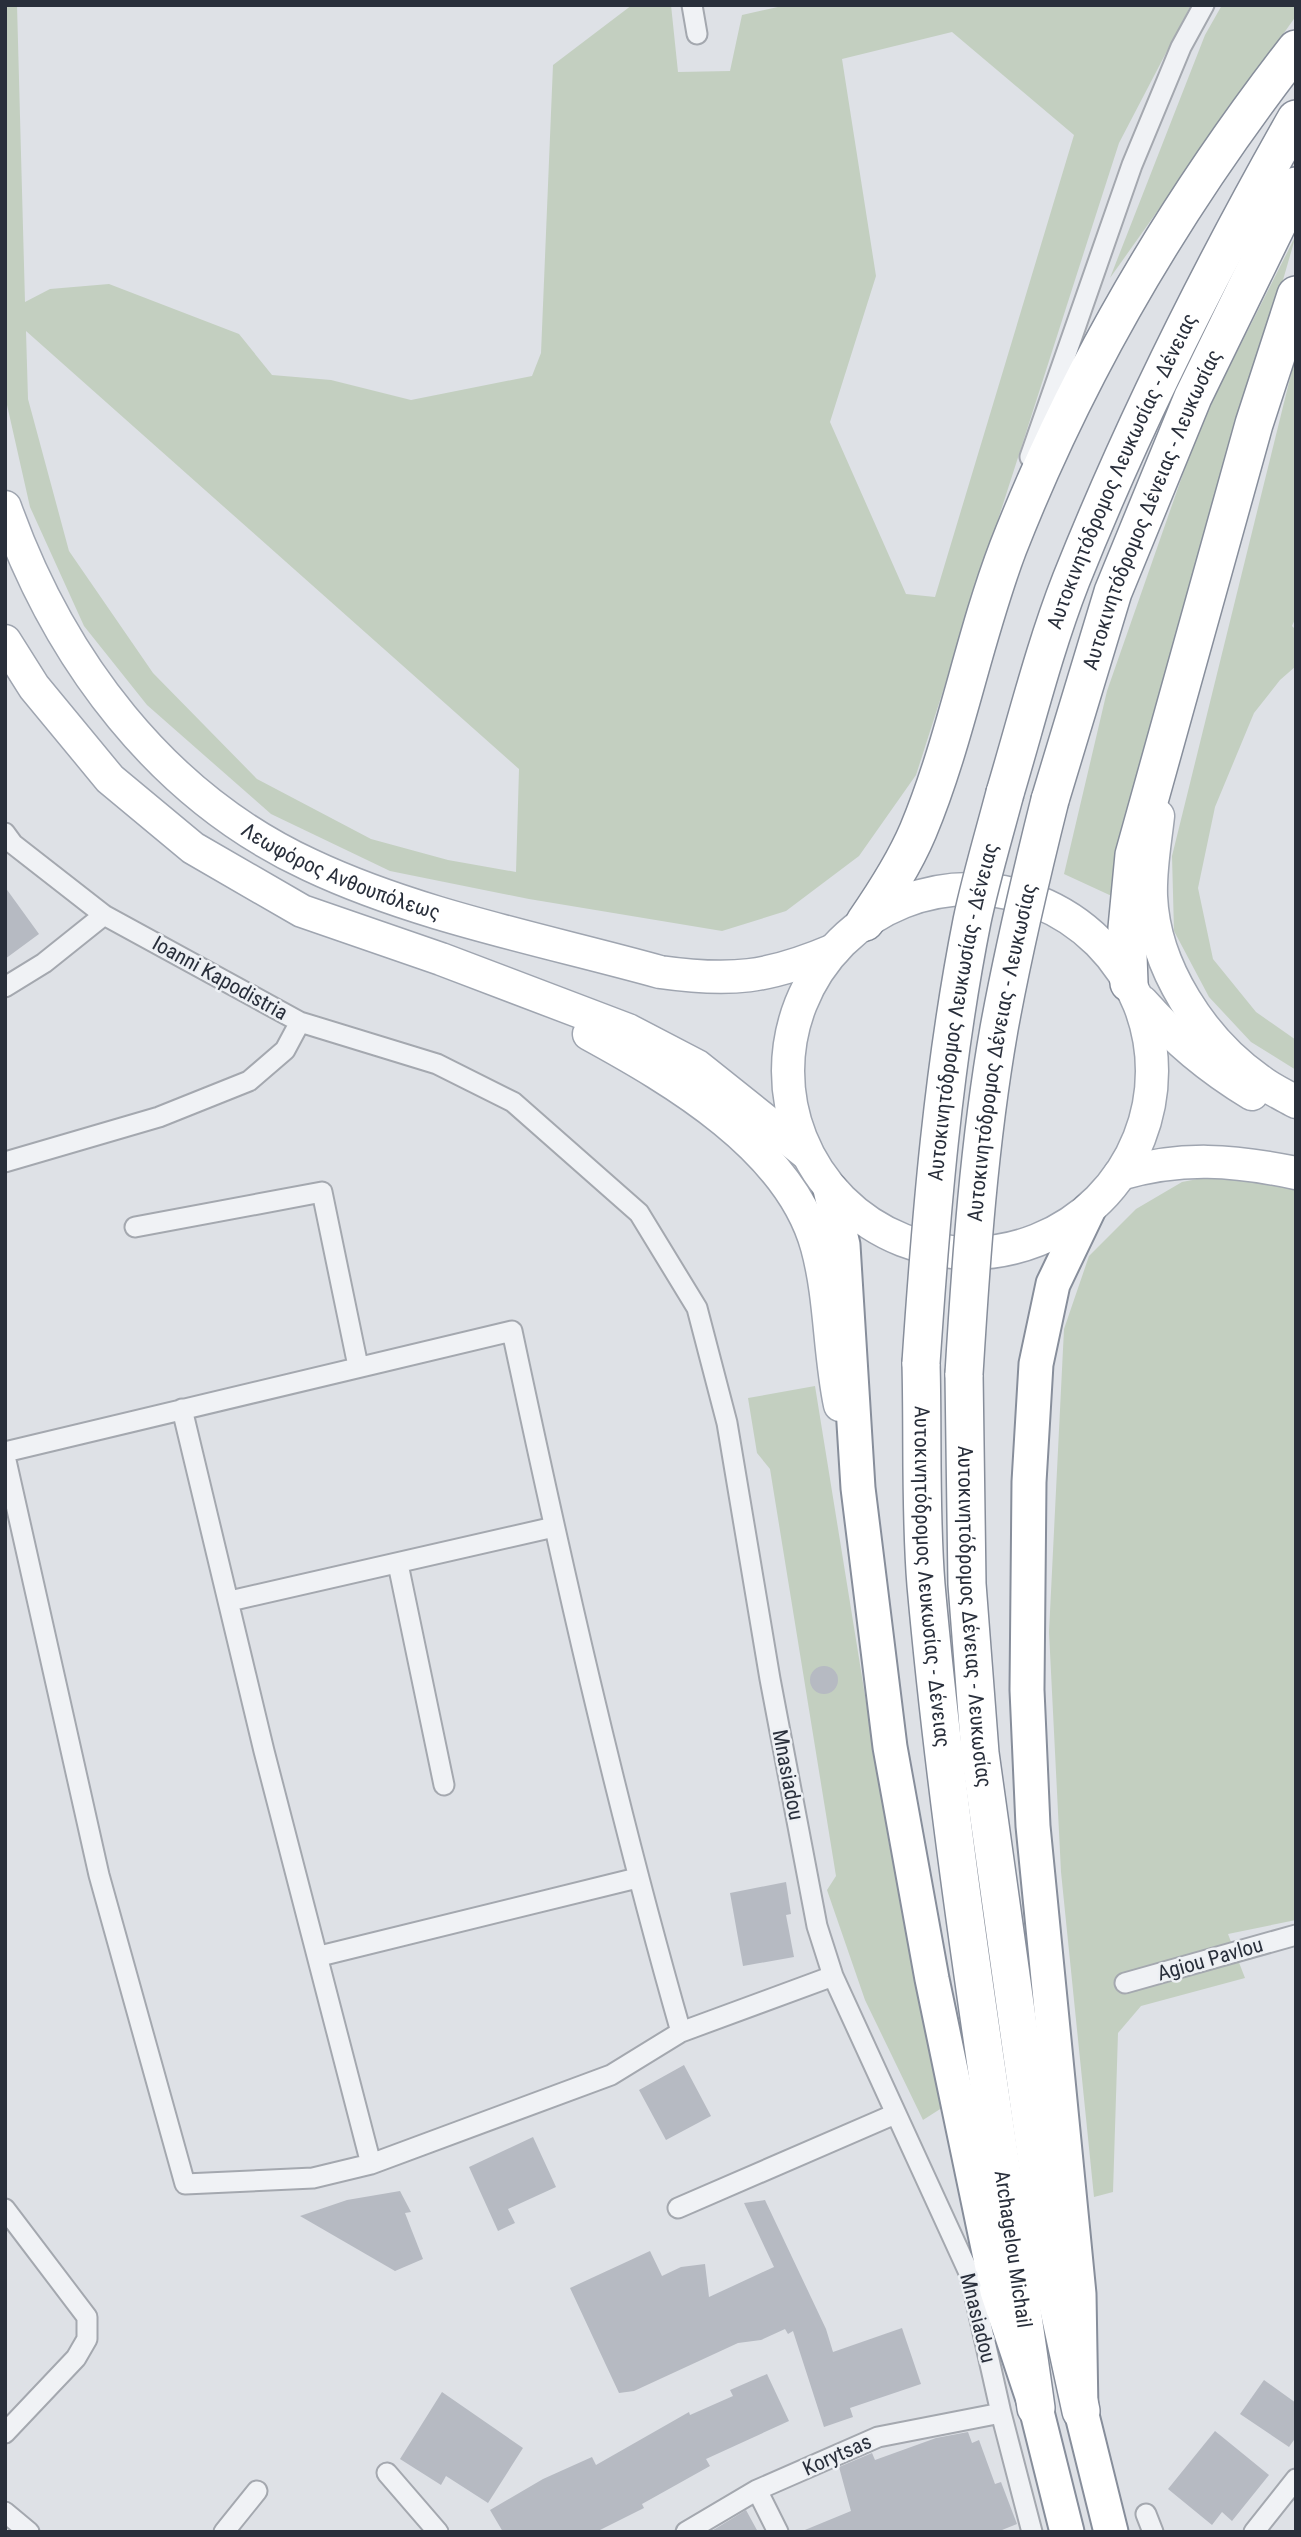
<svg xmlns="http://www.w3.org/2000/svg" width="1301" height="2537" viewBox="0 0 1301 2537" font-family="'Roboto Condensed',sans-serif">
	<rect width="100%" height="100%" fill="#dee1e6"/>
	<path fill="#c3cfc0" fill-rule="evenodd" d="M5,5H17L25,302L50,289L109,284L239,334L272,375L331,380L411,400L532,376L541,353L553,65L632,5H671L678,72L730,71L742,15L787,5H1191L1119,143L916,775L859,856L786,911L722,931L529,899L390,871L271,814L147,705L84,626L30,507L5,396ZM952,32L1074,135L935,597L906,594L830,422L876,276L842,59ZM26,331L519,769L516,872L448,860L371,839L257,779L153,673L69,551L28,399Z
		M1222,5H1296V16L1110,278L1205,35Z
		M1296,235L1198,574L1116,898L1064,874L1107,691L1200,425Z
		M1296,354V617L1292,626L1296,630V666L1280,680L1254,713L1215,807L1198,888L1213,959L1256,1012L1296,1040V1070L1251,1042L1209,997L1174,931L1172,856Z
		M1234,1172L1296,1187V1920L1228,1934L1245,1978L1141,2006L1118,2033L1113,2192L1094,2197L1061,1872L1049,1632L1064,1329L1089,1256L1136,1209L1182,1182Z
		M815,1386L889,1844L948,2104L923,2120L865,2000L827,1890L836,1876L770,1469L757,1453L748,1398Z"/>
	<path fill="#b6bac2" d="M5,887L39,934L5,959Z
		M810 1680a14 14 0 1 1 28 0a14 14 0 1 1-28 0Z
		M786,1882L791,1914L786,1915L794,1957L743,1966L730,1893Z
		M684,2065L711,2116L666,2140L639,2090Z
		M533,2137L556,2187L508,2209L515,2223L498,2231L469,2167Z
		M400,2191L411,2212L405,2213L423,2259L395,2271L300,2216L347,2200Z
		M765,2200L826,2329L833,2352L902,2328L921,2384L850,2408L853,2417L824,2427L793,2331L788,2334L785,2329L761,2340L738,2343L634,2391L619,2393L570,2288L650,2251L662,2276L681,2267L705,2264L709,2297L774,2267L744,2203Z
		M767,2374L789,2421L706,2459L710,2466L642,2504L644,2508L596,2532H503L490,2510L543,2479L592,2457L596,2465L689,2412L690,2415L733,2396L730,2390Z
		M1264,2380L1296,2403V2437L1289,2447L1240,2414Z
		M442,2392L523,2448L488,2503L446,2476L441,2485L400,2459Z
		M1215,2431L1269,2475L1232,2521L1222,2512L1212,2525L1168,2489Z
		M968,2432L972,2443L979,2440L995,2484L1001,2482L1017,2524L997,2532H800L851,2511L839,2467L872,2453L875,2460L936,2438Z
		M746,2510L758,2532H710Z"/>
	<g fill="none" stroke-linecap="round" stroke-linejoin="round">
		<g stroke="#a4a8af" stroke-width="23">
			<path id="minor" d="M692,5L697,34
				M1030,457L1132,165L1181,47L1204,5
				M5,833L13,844L104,915L300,1022L285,1050L249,1081L159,1117L5,1162
				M5,987L44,963L104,915
				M300,1022L437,1064L513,1102L639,1213L697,1308L727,1423L770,1679L817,1926L833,1976L970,2275L1001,2413L1032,2532
				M135,1227L322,1192L358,1366
				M182,1409L264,1751L371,2164
				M5,1452L512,1331C562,1566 615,1801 681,2032
				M5,1456L99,1875L185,2184L313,2178L371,2164L611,2075L681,2032L833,1976
				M398,1564L444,1785
				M230,1601L554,1527
				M320,1956L637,1878
				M1125,1983L1296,1935
				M678,2208L895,2114
				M5,2209L87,2317V2339L76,2358L5,2433
				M387,2473L438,2532
				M757,2490L778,2532
				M5,2512L29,2532
				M1146,2514L1153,2532
				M224,2532L257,2491
				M686,2532L757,2490L878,2437L1001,2413
				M1254,2532L1296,2479"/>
		</g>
		<g stroke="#9fa5b0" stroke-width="35">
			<g id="primary">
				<path id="s1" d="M5,507C59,659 161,796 310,865C418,916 545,940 660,972C731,982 768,978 834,950"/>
				<path d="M5,641L34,687L110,779L193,848L302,911L441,959L628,1030L697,1066L806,1153"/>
				<path d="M1158,816C1155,843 1150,869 1151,896C1154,967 1202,1040 1259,1080C1270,1089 1284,1095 1296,1102"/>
				<circle cx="970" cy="1071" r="182"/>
				<path d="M1142,1002C1176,1040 1209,1068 1252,1094"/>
				<path d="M589,1034C673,1080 790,1148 817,1247C831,1298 829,1353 840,1405"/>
				<path d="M1120,1174C1182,1156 1233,1160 1296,1173"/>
			</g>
		</g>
		<g stroke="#878e9b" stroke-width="37">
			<path id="trunk" d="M830,1189L843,1245L858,1488L890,1747L932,1979L997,2291L1036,2408L1067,2532
				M1088,1211L1053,1284L1036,1364L1029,1482L1027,1690L1033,1826L1079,2294L1081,2411L1111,2532"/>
		</g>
		<g stroke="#878e9b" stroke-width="40">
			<g id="motorway">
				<path id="s2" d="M1005,793C1026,723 1044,649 1071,580C1134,422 1212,267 1296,119"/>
				<path id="s3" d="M1050,800L1113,592L1193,397L1296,186"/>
				<path d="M865,922C885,893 904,864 918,831C956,740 973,640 1008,548C1078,369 1178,201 1296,49"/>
				<path d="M1129,983L1127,928L1134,855L1254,424L1296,295"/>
				<path id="s4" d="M921,1363C923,1437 920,1512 926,1585C951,1861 998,2134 1036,2408"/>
				<path id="s5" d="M964,1374L967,1584L980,1753L1055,2291L1081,2411"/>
			</g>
		</g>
		<use href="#minor" stroke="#f0f2f5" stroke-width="19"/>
		<use href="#primary" stroke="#fff" stroke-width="32"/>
		<use href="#trunk" stroke="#fff" stroke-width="33"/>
		<use href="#motorway" stroke="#fff" stroke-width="37"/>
		<g stroke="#878e9b" stroke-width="40" stroke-linecap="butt">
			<g id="motorway-bridge">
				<path id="s6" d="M921,1363C931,1215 943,1067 972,921C981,878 994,835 1005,793"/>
				<path id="s7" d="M964,1374C971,1259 979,1143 999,1029C1013,952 1031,876 1050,800"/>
			</g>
		</g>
		<use href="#motorway-bridge" stroke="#fff" stroke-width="37"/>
	</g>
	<g text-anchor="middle" stroke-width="5" stroke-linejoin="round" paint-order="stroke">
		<g font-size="21" fill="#292f3b" stroke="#edf0f4">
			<text dy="7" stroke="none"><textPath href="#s2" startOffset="343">Αυτοκινητόδρομος Λευκωσίας - Δένειας</textPath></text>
			<text dy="7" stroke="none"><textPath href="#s3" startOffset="308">Αυτοκινητόδρομος Δένειας - Λευκωσίας</textPath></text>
			<text dy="7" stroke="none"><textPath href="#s1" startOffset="514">Λεωφόρος Ανθουπόλεως</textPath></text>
			<text transform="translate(220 978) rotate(29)" y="7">Ioanni Kapodistria</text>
			<text dy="7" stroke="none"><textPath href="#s6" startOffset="354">Αυτοκινητόδρομος Λευκωσίας - Δένειας</textPath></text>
			<text dy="7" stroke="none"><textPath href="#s7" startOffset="324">Αυτοκινητόδρομος Δένειας - Λευκωσίας</textPath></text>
			<text dy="7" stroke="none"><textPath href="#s4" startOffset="214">Αυτοκινητόδρομος Λευκωσίας - Δένειας</textPath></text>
			<text dy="7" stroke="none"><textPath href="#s5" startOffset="243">Αυτοκινητόδρομος Δένειας - Λευκωσίας</textPath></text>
			<text transform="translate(788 1775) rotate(79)" y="7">Mnasiadou</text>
			<text transform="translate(1210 1959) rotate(-16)" y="7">Agiou Pavlou</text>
			<text dy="7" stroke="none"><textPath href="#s4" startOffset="892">Archagelou Michail</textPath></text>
			<text transform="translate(978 2318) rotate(76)" y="7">Mnasiadou</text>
			<text transform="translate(837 2455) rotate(-24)" y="7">Korytsas</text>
		</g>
	</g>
	<rect width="1301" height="2537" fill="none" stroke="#292f3b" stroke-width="14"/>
</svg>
